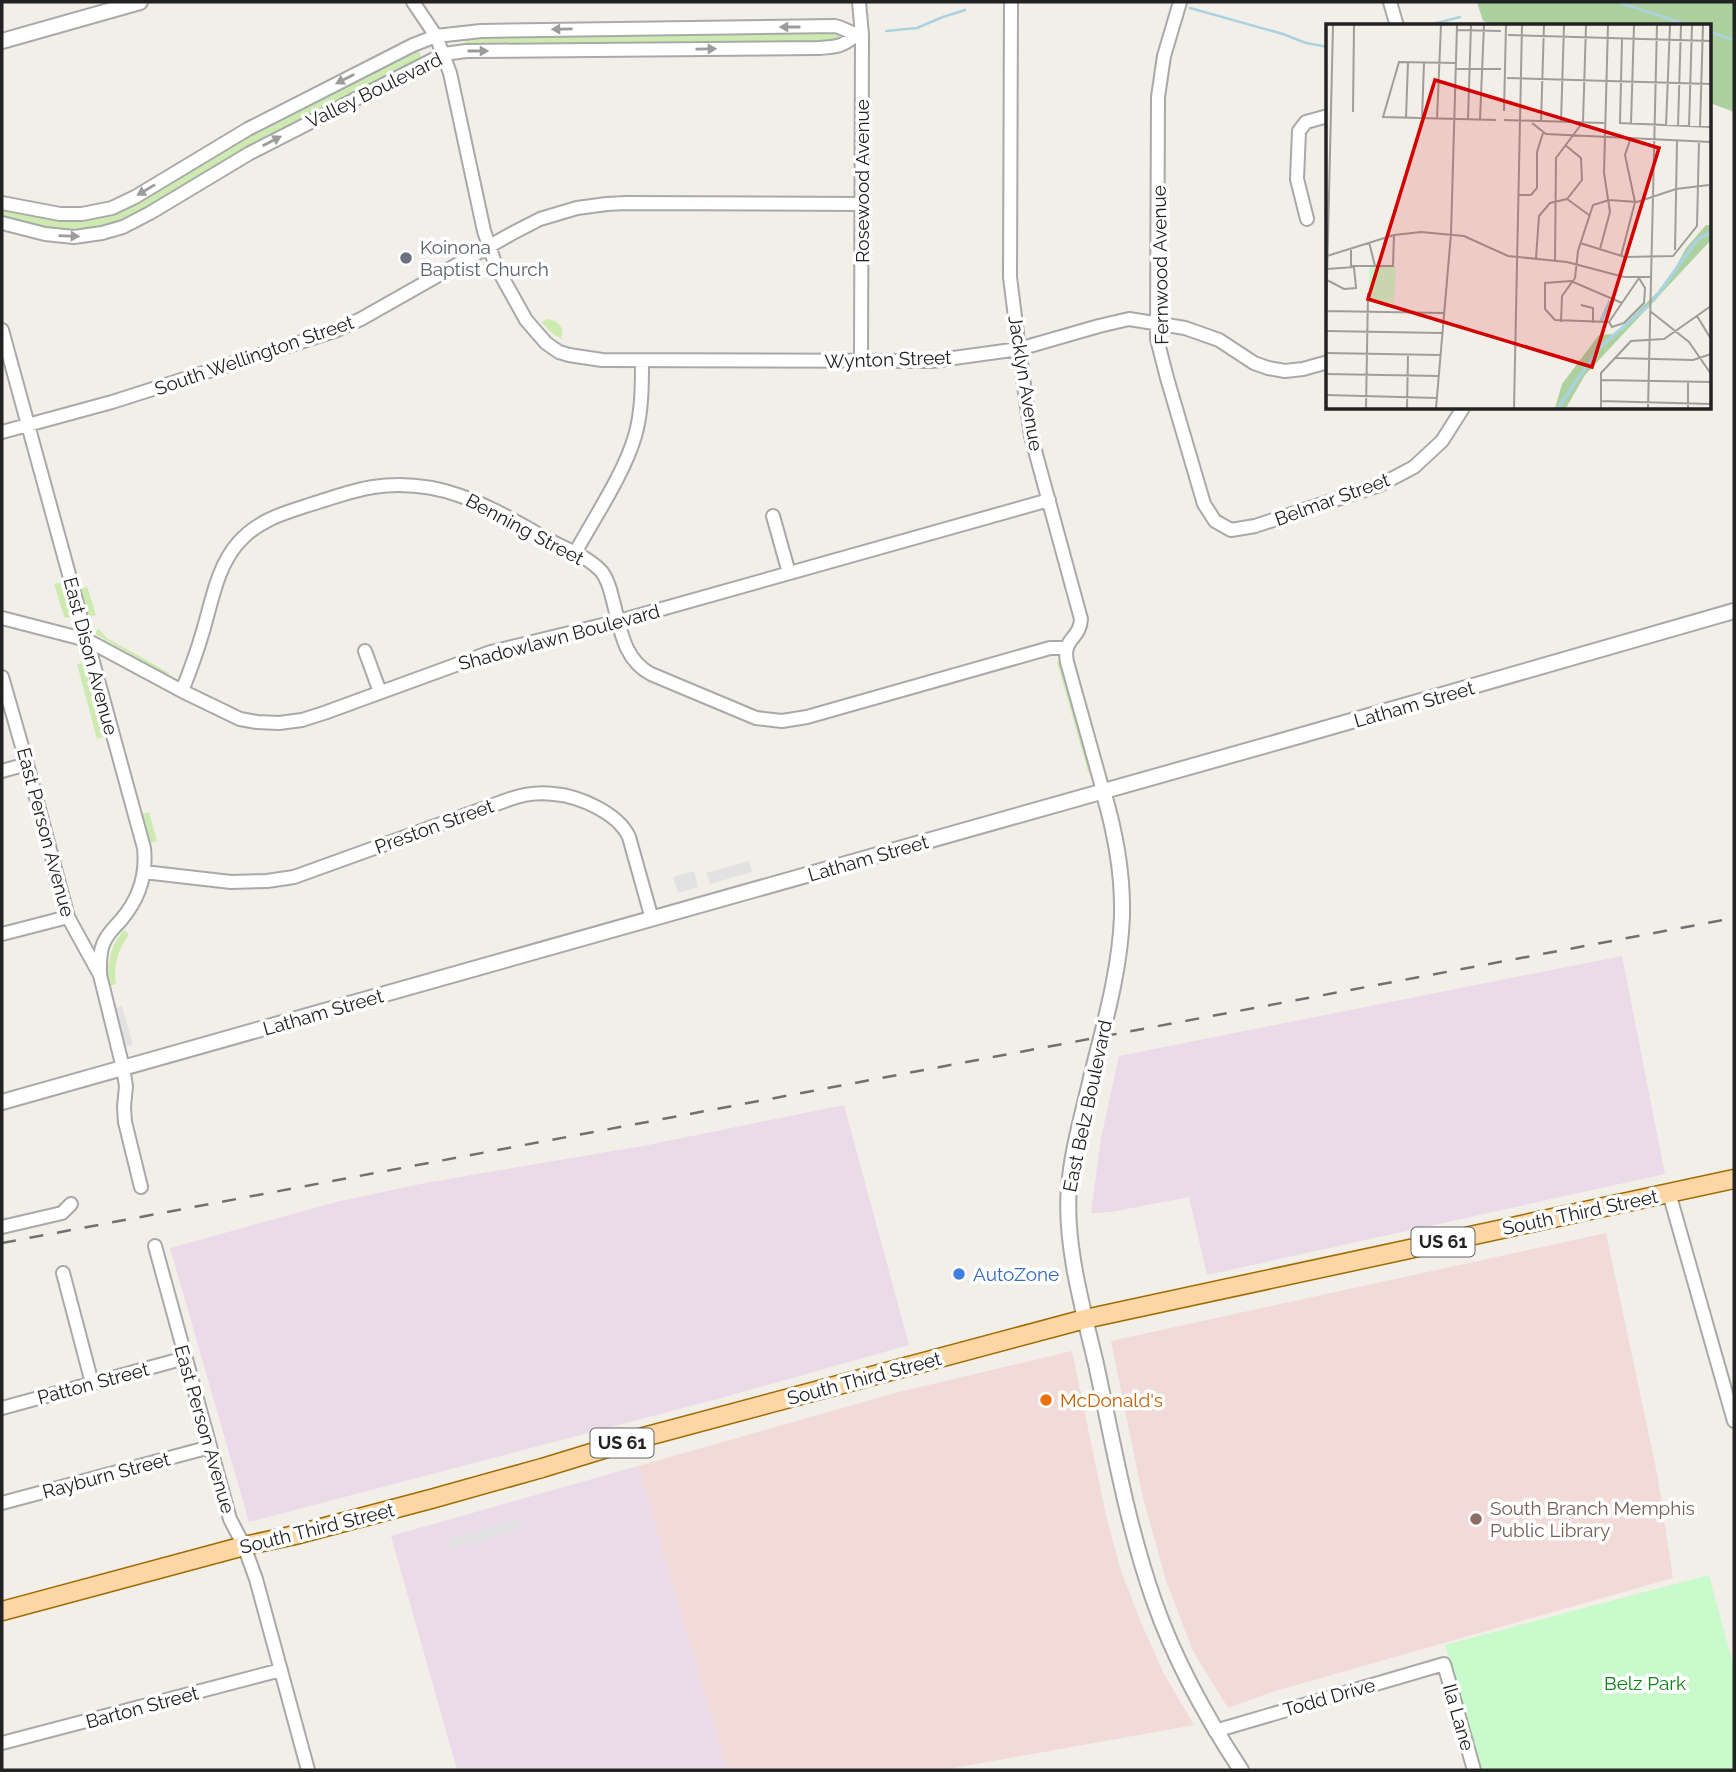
<svg xmlns="http://www.w3.org/2000/svg" width="1736" height="1772" viewBox="0 0 1736 1772" font-family="Raleway,sans-serif">
	<rect width="100%" height="100%" fill="#f2efe9"/>
	<path fill="#f2dad9" d="M1606,1233L1657,1473L1673,1578L1272,1692L1228,1708L1193,1651L1166,1581L1142,1494L1111,1341Z
		M1072,1351L1106,1515L1121,1571L1143,1627L1164,1674L1194,1725L943,1770H727L638,1466L899,1392Z"/>
	<path fill="#ebdbe8" d="M1622,956L1665,1174L1207,1275L1189,1197L1111,1212L1091,1213L1101,1138L1119,1056Z
		M844,1105L909,1345L721,1398L249,1522L170,1248L336,1202L425,1183L648,1145Z
		M638,1466L727,1770H457L391,1536Z"/>
	<path fill="#cdebb0" d="M833,30L839,33V37L834,42L469,47L465,42L468,36Z
		M410,51H416L420,53L421,57L418,61L147,210C134,215 120,224 106,227C67,236 41,227 3,218L2,213L8,209L79,219L237,141Z
		M547,319C559,320 565,328 561,339L552,333L541,322Z
		M62,582L70,612V618L64,617L54,584Z
		M87,586L96,615L89,617L81,589Z
		M99,629L107,638L171,674L162,672L97,635L94,632Z
		M1059,661L1089,768V775L1057,662Z
		M84,663L104,737L97,739L77,664Z
		M149,812L157,841L151,843L142,814Z
		M124,930L129,934C118,950 113,965 116,984L109,986C106,966 110,945 124,930Z"/>
	<path fill="#add19e" d="M1477,2H1734V112L1710,103V26H1499L1483,21Z"/>
	<path fill="#c8facc" d="M1709,1575L1734,1668V1768L1726,1770H1481L1445,1645Z"/>
	<path fill="#e2e2e2" d="M749,861L752,872L710,884L706,873Z
		M694,871L698,887L678,893L673,877Z
		M122,1006L133,1045L124,1047L114,1009Z
		M518,1519L521,1529L451,1549L448,1539Z"/>
	<g fill="none" stroke-linecap="round" stroke-linejoin="round">
		<path stroke="#aad3df" stroke-width="2.5" d="M1617,2L1692,26
			M1190,8L1283,34L1306,43L1328,47
			M1425,26L1460,17
			M886,31L917,28L943,17L965,10
			M1710,32L1734,40"/>
		<g stroke="#a9a9a9" stroke-width="16">
			<path id="minor" d="M413,2L436,36L450,73L484,231L496,266L526,320L546,343L559,352L569,355L602,360L932,361L1019,349L1099,326L1129,319L1185,328L1219,340L1254,363L1268,368L1285,371L1303,369L1328,362
				M859,2L862,35L861,361
				M1011,2L1010,277L1019,349L1031,436L1081,619C1080,640 1062,637 1067,662L1103,791
				M1180,2L1164,56L1158,97L1157,339L1167,378L1204,504L1215,521L1231,530L1255,526L1380,485L1414,467L1442,441L1463,408
				M1390,2L1397,26
				M2,203L60,214H82L112,208L135,197L248,129L413,45L436,36L481,31L835,26C845,28 852,35 862,35
				M1307,219L1297,179L1299,131L1306,122L1328,116
				M2,223L45,234L74,237L102,233L123,227L150,213L250,153L444,54L466,51L818,48C836,47 842,47 856,35
				M2,330L144,848C147,876 139,899 121,920C115,927 108,933 104,942C99,952 100,964 100,975
				M2,432L112,402L335,331L361,319L511,234L540,219L577,208L607,204L626,203L862,204
				M773,516L789,573
				M575,553C594,518 624,474 635,436C642,412 642,386 642,361
				M2,618L87,640L182,691L240,719L257,722L279,723L302,720L324,713L491,652L619,621L1049,500
				M365,651L380,692
				M2,677L27,764L68,917L100,975L123,1068L126,1086L124,1107L125,1122L141,1187
				M182,691C190,671 197,652 203,631C212,601 217,567 238,543C258,520 284,513 312,504C332,498 353,490 373,487C442,477 490,507 547,539C565,549 588,556 602,572C607,579 610,588 612,597C620,625 622,659 651,674L756,718L782,721L807,717L1050,648H1066
				M2,771L27,764
				M144,872L231,882L267,881L294,877L510,799C524,794 539,792 554,794C579,796 618,813 629,837L652,919
				M2,934L68,917
				M1669,1193L1734,1421
				M2,1227L62,1213L71,1204
				M155,1246L230,1519L244,1546L256,1579L308,1770
				M63,1273L92,1383
				M2,1408L185,1358
				M2,1503L210,1447
				M1215,1731L1444,1664L1474,1770
				M2,1743L281,1670"/>
		</g>
		<g stroke="#a9a9a9" stroke-width="18">
			<path id="tertiary" d="M2,41L140,2
				M1103,791C1115,831 1123,874 1122,916C1120,971 1104,1025 1091,1078C1083,1113 1072,1150 1069,1187C1064,1243 1083,1309 1096,1364C1113,1443 1127,1524 1154,1601C1175,1661 1206,1717 1241,1770
				M2,1102L1299,736L1734,611"/>
		</g>
		<g stroke="#a06b00" stroke-width="21">
			<path id="primary" d="M2,1611L244,1546L295,1535L431,1499L542,1468L640,1438L1085,1319L1734,1179"/>
		</g>
		<use href="#minor" stroke="#fff" stroke-width="12"/>
		<use href="#tertiary" stroke="#fff" stroke-width="14"/>
		<use href="#primary" stroke="#fcd6a4" stroke-width="18"/>
		<path stroke="#707070" stroke-width="2.5" stroke-dasharray="14 14" stroke-linecap="butt" d="M2,1243L1734,918"/>
	</g>
	<defs><path id="oneway-solid" d="M-6-.8H1V-3.2L6.5 0L1 3.2V.8H-6Z" transform="scale(1.75)"/></defs>
	<g fill="#9c9c9c">
		<use href="#oneway-solid" transform="translate(790 27) rotate(180)"/>
		<use href="#oneway-solid" transform="translate(562 29) rotate(179)"/>
		<use href="#oneway-solid" transform="translate(706 49) rotate(-1)"/>
		<use href="#oneway-solid" transform="translate(478 51)"/>
		<use href="#oneway-solid" transform="translate(345 79) rotate(153)"/>
		<use href="#oneway-solid" transform="translate(272 141) rotate(-27)"/>
		<use href="#oneway-solid" transform="translate(146 190) rotate(149)"/>
		<use href="#oneway-solid" transform="translate(69 236) rotate(2)"/>
	</g>
	<circle fill="#6b7280" stroke="#fff" stroke-width="2.5" cx="406" cy="258" r="7"/>
	<circle fill="#3f7fe0" stroke="#fff" stroke-width="2.5" cx="959" cy="1274" r="7"/>
	<circle fill="#e8710a" stroke="#fff" stroke-width="2.5" cx="1046" cy="1400" r="7"/>
	<circle fill="#8d6e63" stroke="#fff" stroke-width="2.5" cx="1476" cy="1519" r="7"/>
	<g text-anchor="middle" stroke-width="7" stroke-linejoin="round" paint-order="stroke">
		<g fill="#fff" stroke="#646464" stroke-width="2">
			<rect x="1411.5" y="1227.5" width="63" height="29" rx="5"/>
			<rect x="590.5" y="1428.5" width="63" height="29" rx="5"/>
		</g>
		<g font-size="18" font-weight="bold" fill="#222">
			<text x="1443" y="1248">US 61</text>
			<text x="622" y="1449">US 61</text>
		</g>
		<g font-size="19" fill="#222" stroke="#fff">
			<text transform="translate(374 90) rotate(-26)" y="7">Valley Boulevard</text>
			<text transform="translate(862 181) rotate(-90)" y="7">Rosewood Avenue</text>
			<text transform="translate(1160 265) rotate(-91)" y="7">Fernwood Avenue</text>
			<text transform="translate(254 355) rotate(-19)" y="7">South Wellington Street</text>
			<text transform="translate(888 359) rotate(-2)" y="7">Wynton Street</text>
			<text transform="translate(1026 383) rotate(81)" y="7">Jacklyn Avenue</text>
			<text transform="translate(1332 499) rotate(-20)" y="7">Belmar Street</text>
			<text transform="translate(525 529) rotate(28)" y="7">Benning Street</text>
			<text transform="translate(559 637) rotate(-15)" y="7">Shadowlawn Boulevard</text>
			<text transform="translate(91 656) rotate(75)" y="7">East Dison Avenue</text>
			<text transform="translate(1414 704) rotate(-16)" y="7">Latham Street</text>
			<text transform="translate(434 826) rotate(-20)" y="7">Preston Street</text>
			<text transform="translate(46 832) rotate(75)" y="7">East Person Avenue</text>
			<text transform="translate(868 858) rotate(-16)" y="7">Latham Street</text>
			<text transform="translate(323 1012) rotate(-16)" y="7">Latham Street</text>
			<text transform="translate(1087 1106) rotate(-78)" y="7">East Belz Boulevard</text>
			<text transform="translate(1580 1212) rotate(-12)" y="7">South Third Street</text>
			<text transform="translate(864 1378) rotate(-15)" y="7">South Third Street</text>
			<text transform="translate(93 1383) rotate(-15)" y="7">Patton Street</text>
			<text transform="translate(205 1429) rotate(74)" y="7">East Person Avenue</text>
			<text transform="translate(106 1475) rotate(-15)" y="7">Rayburn Street</text>
			<text transform="translate(317 1528) rotate(-14)" y="7">South Third Street</text>
			<text transform="translate(1329 1697) rotate(-16)" y="7">Todd Drive</text>
			<text transform="translate(142 1707) rotate(-15)" y="7">Barton Street</text>
			<text transform="translate(1459 1717) rotate(74)" y="7">Ila Lane</text>
		</g>
		<g font-size="19" fill="#5b616d" stroke="#fff" text-anchor="start">
			<text x="420" y="254">Koinona<tspan x="420" dy="22">Baptist Church</tspan></text>
		</g>
		<g font-size="19" fill="#366cbe" stroke="#fff" text-anchor="start">
			<text x="973" y="1281">AutoZone</text>
		</g>
		<g font-size="19" fill="#c56008" stroke="#fff" text-anchor="start">
			<text x="1060" y="1407">McDonald's</text>
		</g>
		<g font-size="19" fill="#785e54" stroke="#fff" text-anchor="start">
			<text x="1490" y="1515">South Branch Memphis<tspan x="1490" dy="22">Public Library</tspan></text>
		</g>
		<g font-size="19" fill="#0c8416" stroke="#fff">
			<text x="1645" y="1690">Belz Park</text>
		</g>
	</g>
	<g transform="translate(1326 24)">
		<rect width="385" height="385" fill="#f2efe9"/>
		<path d="M380,201H385V216L259,351L240,384H229L236,360L273,311L288,310L342,258L360,224Z" fill="#add19e"/>
		<path d="M43,243H70L68,279L43,278Z" fill="#c8facc"/>
		<path fill="none" stroke="#aad3df" stroke-width="3.5" d="M327,277L371,216L385,208M275,297L284,277M232,384L273,324L323,281"/>
		<path fill="none" stroke="#9f9d99" stroke-width="2" d="M131,6L175,7M182,11L385,17M296,15L294,99L385,103M130,39L73,38L57,93L170,96M130,45H175M181,54L385,60M178,87L180,1M27,88L28,1M80,94L82,38M96,95L98,39M111,95L115,1M142,95L145,1M154,95L158,1M178,96L278,99M215,98L218,1M235,98L238,1M206,99L220,110L385,118M305,100L308,1M340,102L344,1M352,102L355,1M363,102L366,1M374,103L377,1M192,171H205L211,164V128L217,109M241,175L263,191M43,218L49,242M254,219L299,233L347,232L371,202L373,117M25,224V242H67L68,211M274,225L284,188L278,149L282,1M349,226L351,117M1,232L68,211L95,208L138,212L182,232L241,238L298,253H325M295,232L309,178L299,131L305,113M210,234L213,192L224,179L241,175L256,156L255,134L239,121M229,237L230,134L257,98L260,1M313,254L319,264L318,279L298,299L286,303L283,298ZM1,256L18,265L30,264L28,243L1,245M255,281L267,284V299M0,287L118,289M324,287L363,318L385,350M371,292L385,315M235,298L236,272L249,254L252,227L267,181L283,176L311,178L350,165L383,161M283,298L229,296L219,285V259L245,257L296,279M0,299L7,1M0,307L116,309M0,329L114,331M290,334L367,336L385,330M0,350L113,352M275,356L385,358M0,371L111,374M275,377L385,380M40,384L42,269M81,384L82,330M110,384L125,210L131,1M188,384L196,1M275,384V349L305,317L338,315L385,282M322,384L331,1M362,384V358"/>
		<path fill="#d40000" fill-opacity="0.15" stroke="#d40000" stroke-width="3.5" d="M109,56L333,124L266,343L42,275Z"/>
		<rect width="385" height="385" fill="none" stroke="#222" stroke-width="3.5"/>
	</g>
	<rect width="1736" height="1772" fill="none" stroke="#222222" stroke-width="7"/>
</svg>
